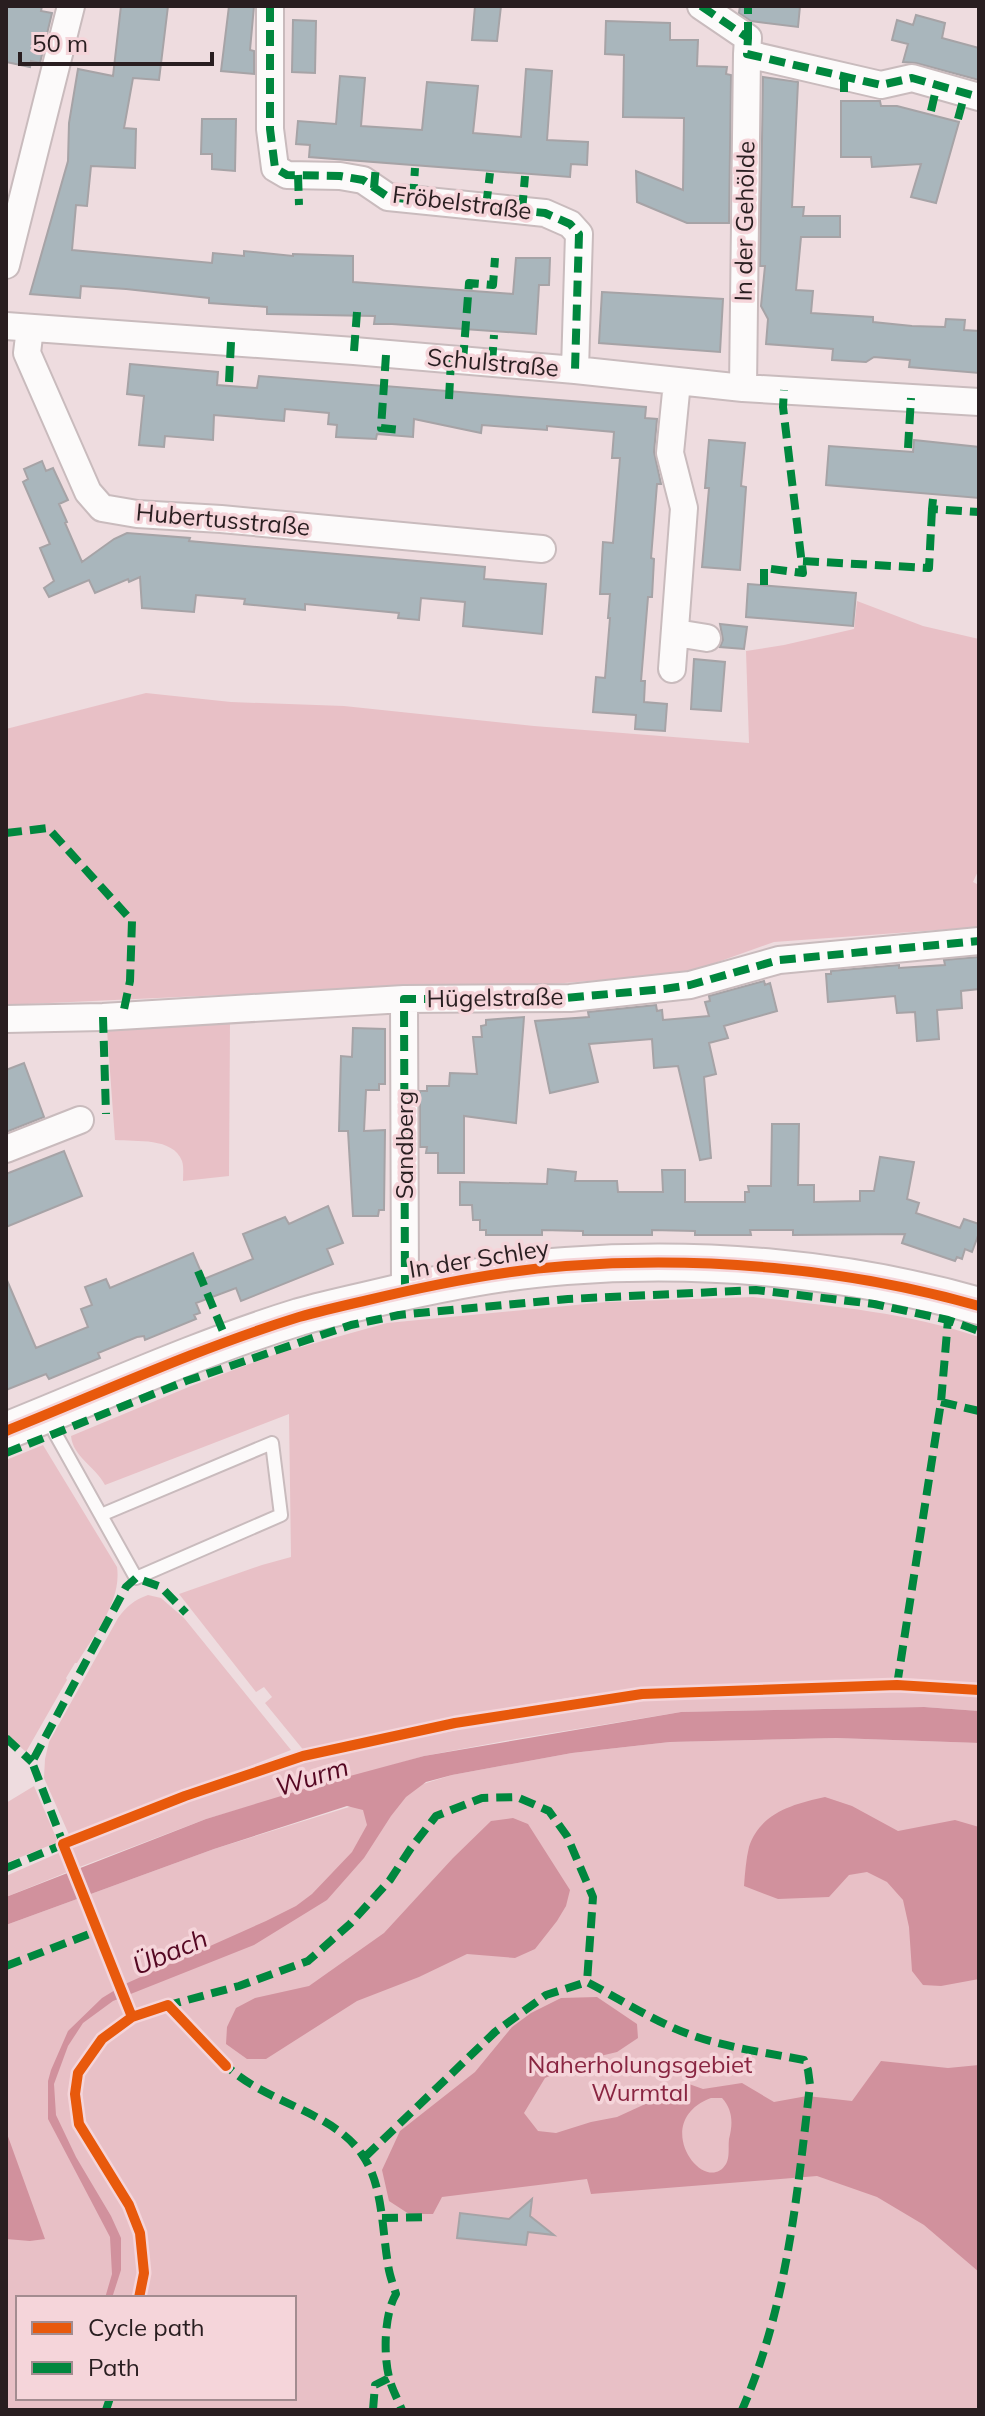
<svg xmlns="http://www.w3.org/2000/svg" width="985" height="2416" viewBox="0 0 985 2416" font-family="Mulish,sans-serif">
	<rect width="100%" height="100%" fill="#eedcdf"/>
	<path fill="#e8c0c6" fill-rule="evenodd" d="M857,601L923,626L979,639V869L973,882L979,885V927L774,942L687,973L515,987L256,999L244,994L6,1005V729L146,693L231,702L344,706L534,726L749,743L746,651L784,645L854,629Z
		M230,1023L229,1176L183,1181C183,1175 184,1167 182,1161C173,1137 136,1142 115,1140L107,1030Z
		M753,1297C829,1306 906,1312 979,1337V1711L924,1707L681,1712L516,1739L424,1756L206,1819L77,1868L69,1849L191,1799L302,1762L515,1718L638,1701L751,1695L752,1685C728,1683 702,1686 678,1687C552,1693 428,1724 305,1752L265,1703L272,1697L264,1687L256,1692L179,1594L262,1565L291,1557L289,1414L105,1485C95,1466 73,1457 71,1436L191,1386L276,1354L387,1323L607,1302Z
		M43,1445L117,1567C122,1601 94,1635 77,1663H75L66,1678L67,1680L26,1752L6,1734V1460Z
		M148,1595L161,1598L184,1618L291,1750L70,1837L44,1778L45,1759L49,1742L118,1618C127,1606 134,1600 148,1595Z
		M836,1738L979,1743V2410H6V1925L214,1849L452,1775L572,1753L670,1742ZM18,2298H294V2398H18Z
		M34,1786L58,1842L6,1863V1803Z
		M63,1851L70,1871L6,1897V1876Z"/>
	<path fill="#d1919d" fill-rule="evenodd" d="M924,1707L979,1711V1743L836,1738L670,1742L572,1753L452,1775L426,1782L406,1797L391,1816L364,1858L327,1900L254,1945L113,2001L83,2023L68,2046L54,2084L56,2115L76,2157L111,2216L121,2238V2270L112,2298H105L112,2274L110,2237L48,2119V2081L51,2070L68,2031L102,1998L125,1984L266,1921L296,1906L312,1894L352,1852L367,1825L363,1810L347,1806L214,1849L6,1925V1897L206,1819L324,1783L424,1756L681,1712Z
		M825,1797L852,1806L898,1831L955,1820L979,1827V1979L941,1986L923,1985L912,1971L909,1927L903,1900L887,1882L867,1872L849,1875L829,1897L778,1899L744,1886C745,1873 746,1859 749,1847C760,1813 793,1804 825,1797Z
		M513,1818L528,1824L570,1890L566,1906L557,1921L535,1949L515,1958L467,1954L419,1977L357,2001L266,2059H247L226,2044L227,2027L236,2008L255,1998L309,1986L384,1933L453,1858L491,1821Z
		M597,1997L637,2024L638,2038L617,2052L592,2058L545,2078L524,2113L538,2131L556,2133L591,2122L617,2117L689,2084L703,2089L742,2083L774,2102L807,2096L852,2101L881,2061L948,2068L979,2065V2272L924,2225L877,2197L817,2176L591,2194L587,2179L442,2197L433,2214H409L389,2201L382,2170L400,2131L475,2072L512,2027L531,2013L561,1998ZM711,2098H722C733,2110 733,2124 729,2139C728,2147 730,2157 726,2164C705,2198 648,2122 711,2098Z
		M6,2131L45,2239L30,2241L6,2239Z"/>
	<path fill="#a9b6bc" stroke="#a6a3a6" stroke-width="2" d="M6,6H42L41,11L52,13L40,63L31,61L30,67L6,62Z
		M121,6H168L159,80L133,78L124,128L136,129L135,168L91,166L87,206L76,205L72,250L212,263L213,253L244,256V251L293,256V254L353,256V282L513,294L516,258H550L549,285H539L536,334L392,324H374L375,316L267,314V307L209,303V298L126,289L81,286L80,298L30,294L68,161L69,123L78,69L113,76Z
		M229,6H254L250,50L254,51V74L221,71Z
		M475,6H501L497,41L472,40Z
		M740,6H800L798,27L751,21L739,13Z
		M916,15L945,23L942,38L979,48V80L916,63L903,62L908,44L892,40L897,20L913,25Z
		M293,20L316,21L315,73L292,72Z
		M606,21L670,23V40H698L697,66L727,67L726,74L731,75L729,223H687L637,202L636,171L683,190L684,118L623,117L624,55L605,54Z
		M526,69L552,71L547,140L588,142L587,165L571,164L570,177L309,157L310,145L296,144L298,121L336,124L340,76L365,78L361,126L422,130L427,82L478,86L473,133L521,137Z
		M763,77L798,82L792,207H804L803,216H840V237H801L796,290L813,291L811,313L873,317V322L912,326L945,327L946,319L965,320L964,330L979,331V373L909,367L910,360L874,357L866,362L832,360L833,349L766,344L768,319L761,306L765,266H760Z
		M841,101H880L881,106H897L959,122L936,203L911,197L921,164L872,167L871,157H841Z
		M202,119H236L235,171L212,169V154H201Z
		M602,292L723,299L720,352L599,343Z
		M130,364L218,372L217,385L257,388L259,376L646,407L645,418L657,419L654,452L661,484H657L651,558L654,559L652,597H648L641,681H645L644,702L667,704L665,731L635,729L636,715L593,712L596,677L605,678L610,618H608L610,594H600L603,542L613,543L620,458H612L614,432L547,426V430L482,425L481,433L414,419L413,437L377,434L376,439L336,437L337,425L328,424L329,413L285,409L284,421L214,415L213,440L165,436L164,447L139,445L144,396L127,394Z
		M709,440L745,443L741,486L746,487L740,570L702,567L709,488H705Z
		M914,440L979,447V498L826,485L829,446L913,452Z
		M42,461L46,471L53,468L68,500L59,504L67,522L65,523L82,562L114,539L127,533L190,538L189,541L485,567L484,579L546,584L542,634L463,626L465,602L421,598L419,620L398,618L399,613L305,604V610L244,604L245,599L196,595L194,612L142,608L140,577L129,582L128,579L95,593L89,580L49,597L44,588L54,581L40,548L50,544L23,482L28,479L24,469Z
		M748,584L856,593L853,626L746,617Z
		M720,624L747,627L744,649L720,647L723,640Z
		M694,659L725,662L721,711L691,709Z
		M979,957V989L961,991L962,1008L937,1010L939,1039L917,1041L915,1012L897,1013L895,996L828,1002L826,974H831V971L899,965V968L945,965L944,960Z
		M764,981L765,985L770,983L777,1011L724,1026L728,1038L709,1043L716,1074L704,1077L711,1158L700,1160L678,1066L654,1068L652,1039L589,1044L598,1082L550,1093L535,1021L589,1017L588,1012L656,1005L657,1011L662,1010L663,1020L709,1016L705,1002L710,1001L709,996Z
		M524,1017L516,1123L464,1116V1173H438V1153H426L427,1147H420V1091H427V1086H449L450,1073L477,1074L473,1037H482L481,1026L486,1025V1020Z
		M353,1028L385,1029V1084H379V1090H366L364,1131L385,1130L384,1210H379L378,1216H353L348,1131H339L341,1056L352,1057Z
		M24,1063L44,1117L6,1132V1070Z
		M772,1124H799L798,1185H814V1202L860,1201V1191H874L880,1157L914,1162L907,1199L919,1203L916,1213L960,1228L964,1219L979,1224V1233L972,1252L965,1249L962,1259L957,1257L955,1261L902,1243L905,1234L793,1235V1230H750L751,1235H695V1231L652,1230V1235H583V1231L542,1230V1235H486V1230H480V1220H473L472,1205H460V1182L547,1184L548,1169L576,1172L575,1181H617L618,1192H663L662,1170H685V1202H745V1192H749L748,1186H771Z
		M64,1151L82,1196L6,1227V1174Z
		M328,1206L343,1243L327,1249L333,1264L241,1301L236,1288L196,1303L200,1313L194,1315L196,1319L145,1340L144,1336L137,1337L98,1353L100,1358L49,1379L46,1374L6,1390V1278L36,1348L88,1327L81,1309L92,1305L85,1287L106,1279L110,1288L193,1253L204,1279L253,1259L243,1234L285,1217L289,1224Z
		M532,2199L530,2216L554,2235L528,2232L526,2245L457,2238L460,2213L509,2219Z"/>
	<g fill="none" stroke-linecap="round" stroke-linejoin="round">
		<g stroke="#c9bbbd" stroke-width="16">
			<path id="lane" d="M48,1418L55,1433L136,1578L281,1515L272,1443L101,1515"/>
		</g>
		<g stroke="#c9bbbd" stroke-width="30">
			<path id="street" d="M270,6V129L275,168L287,175L340,176L363,180L388,197L545,213L570,224L579,234L575,370
				M701,6L748,38L747,54L881,85L912,78L979,97
				M6,265L71,6
				M6,326L354,351L575,370L743,388L979,402
				M30,328L27,353L88,492L102,508L137,514L221,519L542,549
				M743,388L747,54
				M676,633L707,638
				M672,669L684,508L670,453L677,382
				M404,999L405,1291
				M6,1019L103,1017L404,999L570,998L690,985L779,960L979,941
				M6,1149L80,1120"/>
		</g>
		<g stroke="#c9bbbd" stroke-width="40">
			<path id="secondary" d="M6,1431C103,1392 199,1348 299,1317C320,1311 342,1306 364,1301C430,1285 498,1271 566,1266C703,1256 846,1268 979,1306"/>
		</g>
		<use href="#lane" stroke="#fcfafa" stroke-width="12"/>
		<use href="#street" stroke="#fcfafa" stroke-width="26"/>
		<use href="#secondary" stroke="#fcfafa" stroke-width="36"/>
		<path stroke="#00873e" stroke-width="8" stroke-dasharray="16 8" stroke-linecap="butt" d="M270,6V129L275,168L287,175L340,176L363,180L388,197L545,213L570,224L579,234L575,370
			M701,6L748,38L747,54L881,85L912,78L979,97
			M748,38V6
			M844,76V98
			M931,111L937,85
			M958,119L965,93
			M298,175L299,205
			M374,188L376,165
			M413,200L415,168
			M486,207L490,173
			M522,211L525,176
			M354,351L357,312
			M386,355L381,428L402,430
			M463,361L469,283L493,285L495,258
			M492,363L494,335
			M229,382L231,342
			M449,399L451,360
			M908,448L911,398
			M933,499L932,509L979,512
			M803,561L929,568L932,509
			M764,585V568L803,573L783,407L784,390
			M6,833L48,828L132,921L130,981L123,1014
			M103,1017L106,1114
			M198,1271L227,1341
			M405,1291L404,999H554L664,989L690,985L779,960L979,941
			M941,1402L979,1411
			M6,1453L186,1381L351,1325L399,1315L568,1299L756,1290L874,1304L948,1320L979,1331
			M897,1685L941,1402L948,1320
			M6,1738L32,1762
			M65,1848L32,1762L126,1587L136,1578L161,1587L186,1613
			M6,1868L69,1842
			M6,1966L97,1931
			M165,2006L239,1986L308,1961L350,1924L390,1880L411,1848L436,1816L482,1798L517,1797L549,1811L567,1836L593,1897L587,1982
			M221,2060C259,2103 333,2109 363,2156C383,2185 382,2230 388,2264C389,2274 393,2284 396,2294C384,2314 383,2357 390,2381C393,2391 398,2400 402,2410
			M365,2157L495,2032L546,1995L587,1982C622,2000 656,2023 694,2036C729,2048 768,2053 804,2060L808,2070L810,2085C797,2196 787,2307 742,2410
			M382,2218L429,2217
			M106,2410L110,2398
			M373,2410L375,2385L389,2378"/>
		<g stroke="#f5d5da" stroke-width="15">
			<path id="cycleway" d="M6,1431C103,1392 199,1348 299,1317C320,1311 342,1306 364,1301C430,1285 498,1271 566,1266C703,1256 846,1268 979,1306
				M132,2017L63,1844L185,1796L303,1756L455,1723L642,1694L897,1685L979,1690
				M139,2298L144,2273L140,2233L129,2205L79,2124L75,2094L78,2073L102,2039L132,2017L168,2005L226,2066"/>
		</g>
		<use href="#cycleway" stroke="#e8590c" stroke-width="10"/>
	</g>
	<g text-anchor="middle" stroke-width="7" stroke-linejoin="round" paint-order="stroke">
		<g font-size="24" fill="#291e20" stroke="#f5d5da">
			<text transform="translate(462 203) rotate(7)" y="8">Fröbelstraße</text>
			<text transform="translate(745 221) rotate(-89)" y="8">In der Gehölde</text>
			<text transform="translate(493 363) rotate(5)" y="8">Schulstraße</text>
			<text transform="translate(223 520) rotate(5)" y="8">Hubertusstraße</text>
			<text transform="translate(495 998) rotate(-1)" y="8">Hügelstraße</text>
			<text transform="translate(405 1145) rotate(-90)" y="8">Sandberg</text>
			<text transform="translate(479 1259) rotate(-9)" y="8">In der Schley</text>
		</g>
		<g font-size="24" fill="#892541" stroke="#f5d5da">
			<text x="640" y="2073">Naherholungsgebiet<tspan x="640" dy="28">Wurmtal</tspan></text>
		</g>
		<g font-size="26" font-style="italic" fill="#550722" stroke="#f5d5da">
			<text transform="translate(312 1777) rotate(-17)" y="9">Wurm</text>
			<text transform="translate(170 1952) rotate(-23)" y="9">Übach</text>
		</g>
	</g>
	<rect width="985" height="2416" fill="none" stroke="#291e20" stroke-width="16"/>
	<rect x="16" y="2296" width="280" height="104" fill="#f5d5da" stroke="#a38c90" stroke-width="2"/>
	<rect x="32" y="2322" width="40" height="12" fill="#e8590c" stroke="#a38c90" stroke-width="2"/>
	<text x="88" y="2336" font-size="24" fill="#291e20">Cycle path</text>
	<rect x="32" y="2362" width="40" height="12" fill="#00873e" stroke="#a38c90" stroke-width="2"/>
	<text x="88" y="2376" font-size="24" fill="#291e20">Path</text>
	<path d="M20 52v12h192v-12" fill="none" stroke="#291e20" stroke-width="4"/>
	<text x="32" y="52" font-size="24" fill="#291e20" stroke="#f5d5da" stroke-width="6" paint-order="stroke">50 m</text>
</svg>
